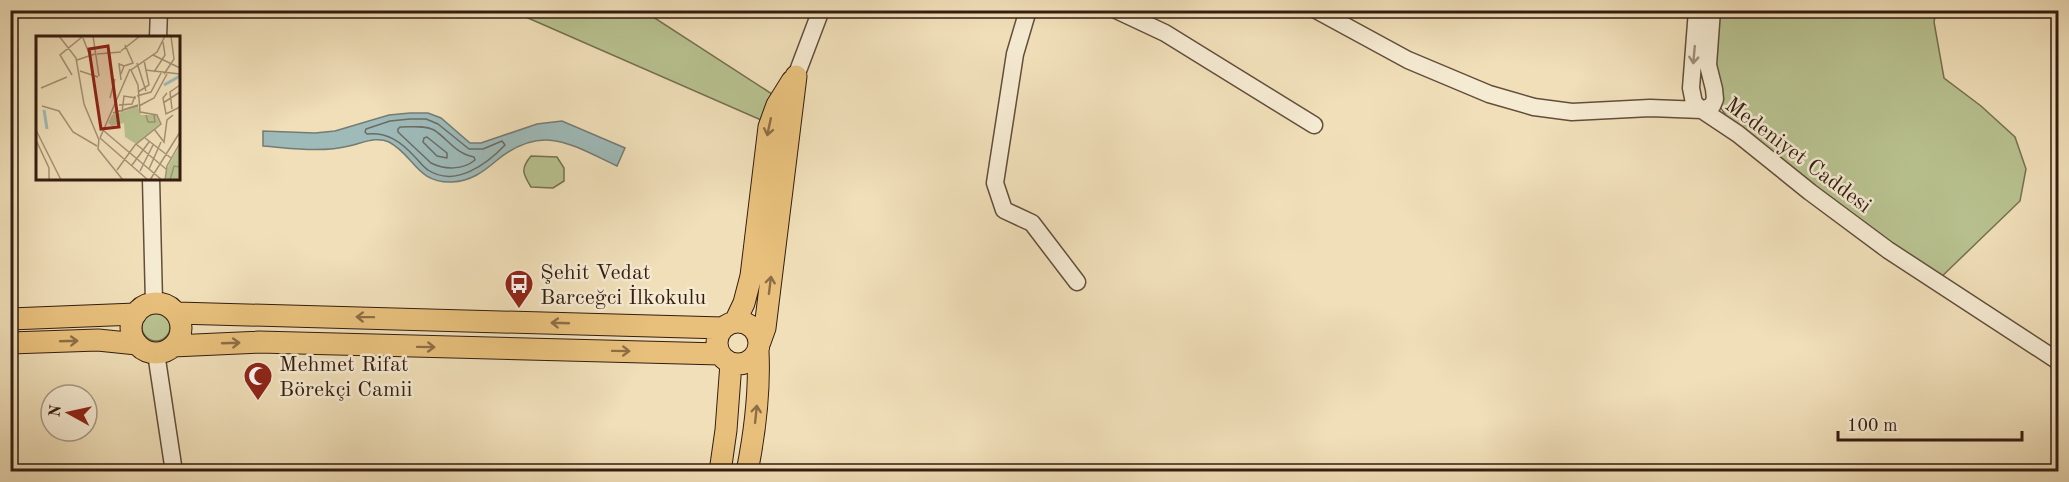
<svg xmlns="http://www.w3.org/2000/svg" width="2069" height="482" viewBox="0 0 2069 482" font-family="'Old Standard TT',serif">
	<rect width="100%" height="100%" fill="#f0dfb9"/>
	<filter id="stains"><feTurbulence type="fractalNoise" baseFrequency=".00333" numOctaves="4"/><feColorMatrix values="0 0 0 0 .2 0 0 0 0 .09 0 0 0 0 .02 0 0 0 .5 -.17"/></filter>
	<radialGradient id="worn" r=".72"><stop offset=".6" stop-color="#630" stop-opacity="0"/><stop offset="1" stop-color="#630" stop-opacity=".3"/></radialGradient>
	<path fill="#b8c290" stroke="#767050" stroke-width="1.5" d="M512,11H644L772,94L761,120Z
		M1712,11H1936L1934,22L1944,78L1981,106L2015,137L2026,169L2020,201L1936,282L1738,134L1715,99Z
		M531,156L557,157L564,168V181L553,188L531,187C523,174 520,169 531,156Z
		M142 327a14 14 0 1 1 28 0a14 14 0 1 1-28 0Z"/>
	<path fill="#9ebab9" stroke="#747b75" stroke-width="1.5" d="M410,113H428L441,118L470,143H481L537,124L562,121L625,148L617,166C570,144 542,123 496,161C483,172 471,181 452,182C416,183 415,156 389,142C376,136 363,143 349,146C321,153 291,148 263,146V131L315,133L335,131L389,115Z"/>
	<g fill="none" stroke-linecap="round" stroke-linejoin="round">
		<path stroke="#696c64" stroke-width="1.5" d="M410,119H426L438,124L469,149H483L502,141L505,145C487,164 455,188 428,170C423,167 419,161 415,157C401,142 388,132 367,134L365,132L366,129L390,121Z
			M400,127C411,127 424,125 434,130C448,139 456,154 474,157L475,160C463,170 445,170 431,163L398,132V129Z
			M427,137L447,153V158L437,156L423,142L424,138Z"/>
		<g stroke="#634e3a" stroke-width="19">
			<path id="minor" d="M1028,10L1015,54L995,183L1004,210L1032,223L1077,282
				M1116,10L1165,33L1314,125
				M1316,10L1408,60L1489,94L1534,107L1572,112L1650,108L1702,110L1738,134L1810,192L1888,250L2058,361
				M1697,10L1691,88L1694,103L1702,110L1712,106L1715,99L1714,89L1708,65L1712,10
				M158,38L159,10
				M796,76L821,10
				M151,178L154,303
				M156,353L174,472"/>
		</g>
		<g stroke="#341d10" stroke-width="23">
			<path id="major" d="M131 328a25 25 0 1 1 50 0a25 25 0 1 1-50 0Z
				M177,313L723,328
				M10,319L136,314
				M717 343a21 21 0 1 1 42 0a21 21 0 1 1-42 0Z
				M735,322L744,303L751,276L769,127L777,105L792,81
				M760,342L765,328L796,76
				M10,343L98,340L137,344
				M173,346L259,342L720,354
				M720,472L726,430L731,363
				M747,472C755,432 760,392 758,351"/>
		</g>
		<use href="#minor" stroke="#f5ead2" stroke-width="16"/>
		<use href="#major" stroke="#e8c07c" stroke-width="21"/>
	</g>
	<defs><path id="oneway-shaft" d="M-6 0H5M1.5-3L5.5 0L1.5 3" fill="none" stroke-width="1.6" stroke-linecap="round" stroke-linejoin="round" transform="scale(1.5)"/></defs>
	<use stroke="#9e8e7b" href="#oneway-shaft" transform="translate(1694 55) rotate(95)"/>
	<g stroke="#8e6e46">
		<use href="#oneway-shaft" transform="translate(769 127) rotate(102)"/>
		<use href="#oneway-shaft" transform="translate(770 285) rotate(-83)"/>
		<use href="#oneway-shaft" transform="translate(365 317) rotate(-179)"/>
		<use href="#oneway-shaft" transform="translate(560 323) rotate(-178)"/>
		<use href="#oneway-shaft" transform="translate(69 341) rotate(-2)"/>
		<use href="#oneway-shaft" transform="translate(231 343) rotate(-2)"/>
		<use href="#oneway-shaft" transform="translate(426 347) rotate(1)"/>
		<use href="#oneway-shaft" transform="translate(621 351) rotate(1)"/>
		<use href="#oneway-shaft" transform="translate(756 414) rotate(-84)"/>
	</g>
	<defs>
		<g id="bus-pin" transform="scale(1.5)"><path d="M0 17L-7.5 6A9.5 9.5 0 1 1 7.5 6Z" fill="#8f2418" stroke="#f5ead2"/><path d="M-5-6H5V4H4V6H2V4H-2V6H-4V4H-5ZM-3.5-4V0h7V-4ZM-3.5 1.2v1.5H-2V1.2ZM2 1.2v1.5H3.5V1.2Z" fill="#fff"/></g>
		<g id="mosque-pin" transform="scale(1.5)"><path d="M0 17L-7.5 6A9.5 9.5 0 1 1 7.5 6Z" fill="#8f2418" stroke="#f5ead2"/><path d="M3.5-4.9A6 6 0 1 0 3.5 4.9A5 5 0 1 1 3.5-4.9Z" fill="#fff"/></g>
	</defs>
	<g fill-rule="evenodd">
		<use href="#bus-pin" x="519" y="284"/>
		<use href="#mosque-pin" x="258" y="376"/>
	</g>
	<g text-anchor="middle" stroke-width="5" stroke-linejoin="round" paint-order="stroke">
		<g font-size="22" fill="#341d10" stroke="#f5ead2">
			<text transform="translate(1799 154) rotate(37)" y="8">Medeniyet Caddesi</text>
		</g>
		<g font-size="22" fill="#341d10" stroke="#f5ead2" text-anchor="start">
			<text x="540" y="279">Şehit Vedat<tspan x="540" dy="25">Barceğci İlkokulu</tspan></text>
			<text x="279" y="371">Mehmet Rifat<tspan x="279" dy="25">Börekçi Camii</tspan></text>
		</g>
	</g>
	<g transform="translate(36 36)">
		<rect width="144" height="144" fill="#f0dfb9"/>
		<path d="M102,71L105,79H120L125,87L100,108L89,101L88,87L76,90L72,87L76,79ZM144,109V144H130V134Z" fill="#b8c290"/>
		<path fill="none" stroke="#9ebab9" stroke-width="3" d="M128,49L144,40M8,74L11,93"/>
		<path fill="none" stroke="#a59175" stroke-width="1.5" d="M23,0L40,22L48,68L63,104M57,0L63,40M47,2L54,20M85,15L104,0M61,18L85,16M117,19L144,32M41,24L59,18M101,27L110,55M88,30L97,27L89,9M109,34L144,38M44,35L62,41M118,36L129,19L127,6M85,38L88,30L83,28L85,44M128,38L138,23L135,0M36,39L24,19L46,1M5,52L31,41M102,56L113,49L108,24M131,57L127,62L130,78L144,71M101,60L115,56L125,37M74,62L79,43M127,67L144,56M83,69L96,68L99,60M102,69L77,77L102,70M6,70L23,75L37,96L61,110M103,70L118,62L131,38M136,73L134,56L144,49M86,76L88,60L100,62M110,79L112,86H119L118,79M118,93L128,106L131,84L137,79M0,94L25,144M68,95L94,117M64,102L94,33M64,102L112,144M109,102L135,122M63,103L62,113L87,144M0,104L13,132V144M100,108L130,133M94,117L126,144M96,129L113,106M113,133L125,106M81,134L99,109L125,88L121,79L104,76L102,49L95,34L121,16L129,0M104,135L117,109M114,144L144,96M129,144L131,130L144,107M134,144L138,130L144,131"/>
		<path fill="#8f2418" fill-opacity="0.15" stroke="#8f2418" stroke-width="3" d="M72,10L83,91L65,93L53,13Z"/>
		<rect width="144" height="144" fill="none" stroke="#341d10" stroke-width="3"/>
	</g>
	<rect width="2069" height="482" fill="none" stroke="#f0dfb9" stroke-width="36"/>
	<rect x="12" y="12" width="2045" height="458" fill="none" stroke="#341d10" stroke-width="3"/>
	<rect x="18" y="18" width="2033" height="446" fill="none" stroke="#341d10" stroke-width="1.5"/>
	<g transform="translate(69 413) rotate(278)"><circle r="28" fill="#f5ead2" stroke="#a89884" stroke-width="1.5"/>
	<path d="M0-4.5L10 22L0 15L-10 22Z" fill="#8f2418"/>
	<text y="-9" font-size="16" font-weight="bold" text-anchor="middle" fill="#341d10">N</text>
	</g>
	<path d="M1838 431v9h184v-9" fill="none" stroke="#341d10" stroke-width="3"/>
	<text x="1847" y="431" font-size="18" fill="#341d10" stroke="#f5ead2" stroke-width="4.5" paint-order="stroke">100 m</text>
	<rect width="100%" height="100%" filter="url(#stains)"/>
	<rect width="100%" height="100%" fill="url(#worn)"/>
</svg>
